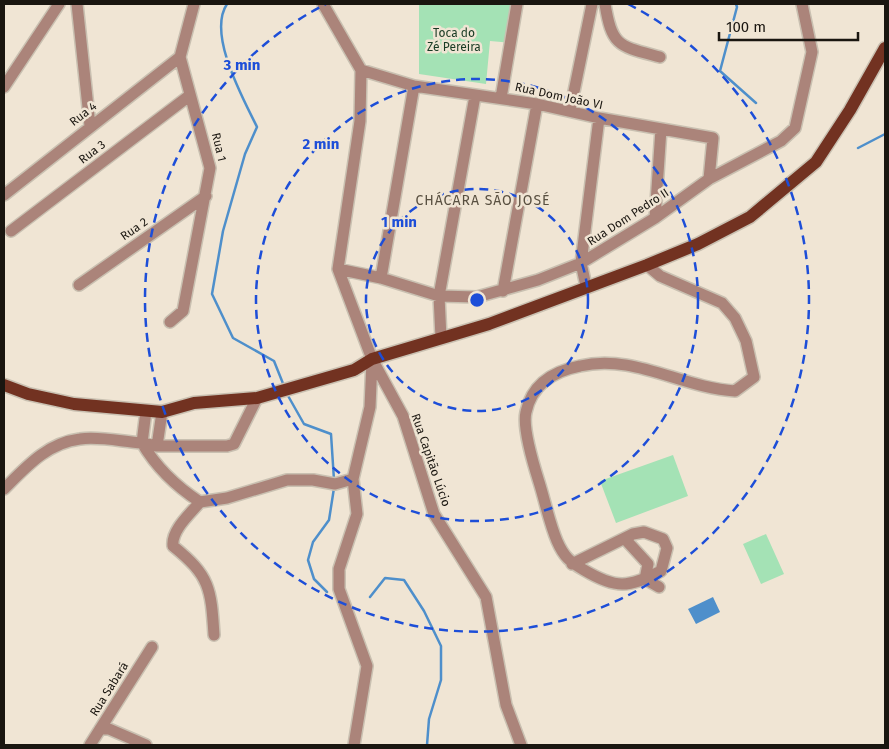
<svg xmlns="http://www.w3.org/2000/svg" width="889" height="749" viewBox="0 0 889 749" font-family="'Fira Sans',sans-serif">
	<rect width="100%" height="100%" fill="#f0e5d4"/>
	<path fill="#a4e2b5" d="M423,4H520L512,43L490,41L486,84L419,74V5Z
		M673,455L688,496L616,523L600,481Z
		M766,534L784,574L761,584L743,544Z"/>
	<path fill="#4e8fcb" d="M713,597L720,612L696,624L688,609Z"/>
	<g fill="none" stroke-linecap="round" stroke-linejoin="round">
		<path stroke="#4e8fcb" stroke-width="2.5" d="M227,4C207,34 243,98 257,127L245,154L223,231L212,294L233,338L274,361L284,386
			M736,4L737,7L720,71L756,103
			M858,148L885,134
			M287,394L304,424L331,434L334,480
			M327,592L314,579L308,560L313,542L329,520L334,488
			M370,597L385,578L404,580L424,611L441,646V680L429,719L427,745"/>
		<g stroke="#c9c0b1" stroke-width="14">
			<path id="minor" d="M77,4L90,126
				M323,4L361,70L360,121L338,269L372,359L403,416L434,514L486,597L506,705L521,745
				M605,4C612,47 619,46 660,57
				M361,70L414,86L537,104L599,118L713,138L709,179
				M4,87L59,4
				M501,98L517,4
				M570,111L592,4
				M4,195L180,57
				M655,218L661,129
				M11,231L189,96
				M338,269L381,278L439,296L477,297L538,280L581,263L655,218L709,179L781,141L795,128L812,52L802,4
				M381,278L414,86
				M79,285L206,196
				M586,286L581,263L599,118
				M503,291L537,104
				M170,322L183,311L210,168L180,57L194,4
				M441,338L439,296L475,96
				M142,443C156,467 177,487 200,502L227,498L287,480H313L335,484L353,479
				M142,443L157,446H227L234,444L257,398
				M157,446L162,412
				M4,489C26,467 47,443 80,439C100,436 123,442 142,443L146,411
				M200,502C191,513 171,530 173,546C210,576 211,588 214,635
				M625,539L648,564L645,579L659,587
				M572,564L633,534L644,532L663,539L667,548L661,571C628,588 616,589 584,570C570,562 564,557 557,541C549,522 545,501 539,482C534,466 522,428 526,412C532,384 554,371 580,366C633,353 682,388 735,391L754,377L746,341L735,318L722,303L660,276L647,265
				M100,729H109L146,745
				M90,745L152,647
				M354,745L367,666L339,589V569L357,514L353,479L370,407L372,361"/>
		</g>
		<g stroke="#c9c0b1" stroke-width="15">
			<path id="major" d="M4,385L28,394L74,404L162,412L194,403L257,398L354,370L372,359L489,324L647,265L698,244L750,217L816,162L850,110L885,48"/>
		</g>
		<use href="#minor" stroke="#ab847a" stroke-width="11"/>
		<use href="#major" stroke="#723221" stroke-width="12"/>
	</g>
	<g fill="none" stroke="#1d4ed8" stroke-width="2.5" stroke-dasharray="9 6">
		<circle cx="477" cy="300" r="111"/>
		<circle cx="477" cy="300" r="221"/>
		<path d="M628 4A332 332 0 1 1 326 4"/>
	</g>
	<g text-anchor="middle" stroke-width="5" stroke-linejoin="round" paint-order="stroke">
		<g font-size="12" fill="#193b24" stroke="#f0e5d4">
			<text x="454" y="37">Toca do<tspan x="454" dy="14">Zé Pereira</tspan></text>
		</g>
		<g font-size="12" fill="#1a1610" stroke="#f0e5d4">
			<text transform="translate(559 96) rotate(12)" y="4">Rua Dom João VI</text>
			<text transform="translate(83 114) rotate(-38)" y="4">Rua 4</text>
			<text transform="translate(219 147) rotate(77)" y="4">Rua 1</text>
			<text transform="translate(92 152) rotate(-37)" y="4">Rua 3</text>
			<text transform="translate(628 217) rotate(-33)" y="4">Rua Dom Pedro II</text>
			<text transform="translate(134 229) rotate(-35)" y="4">Rua 2</text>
			<text transform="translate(431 460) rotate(71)" y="4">Rua Capitão Lúcio</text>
			<text transform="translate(109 689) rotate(-58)" y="4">Rua Sabará</text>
		</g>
		<g font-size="14" letter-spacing="1" fill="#595041" stroke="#f0e5d4">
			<text x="483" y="205">CHÁCARA SÃO JOSÉ</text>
		</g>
	</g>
	<circle cx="477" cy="300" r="8" fill="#1d4ed8" stroke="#f0e5d4" stroke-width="2.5"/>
	<g font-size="15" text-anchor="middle" font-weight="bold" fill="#1d4ed8" stroke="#f0e5d4" stroke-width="5" stroke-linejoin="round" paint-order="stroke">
		<text x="242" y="70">3 min</text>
		<text x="321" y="149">2 min</text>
		<text x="399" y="227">1 min</text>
	</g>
	<rect width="889" height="749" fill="none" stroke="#1a1610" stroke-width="10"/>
	<path d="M719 32v8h139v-8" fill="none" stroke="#1a1610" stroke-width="2.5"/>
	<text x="726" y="32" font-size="15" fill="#1a1610" stroke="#f0e5d4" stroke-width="4" paint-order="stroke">100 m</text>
</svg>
